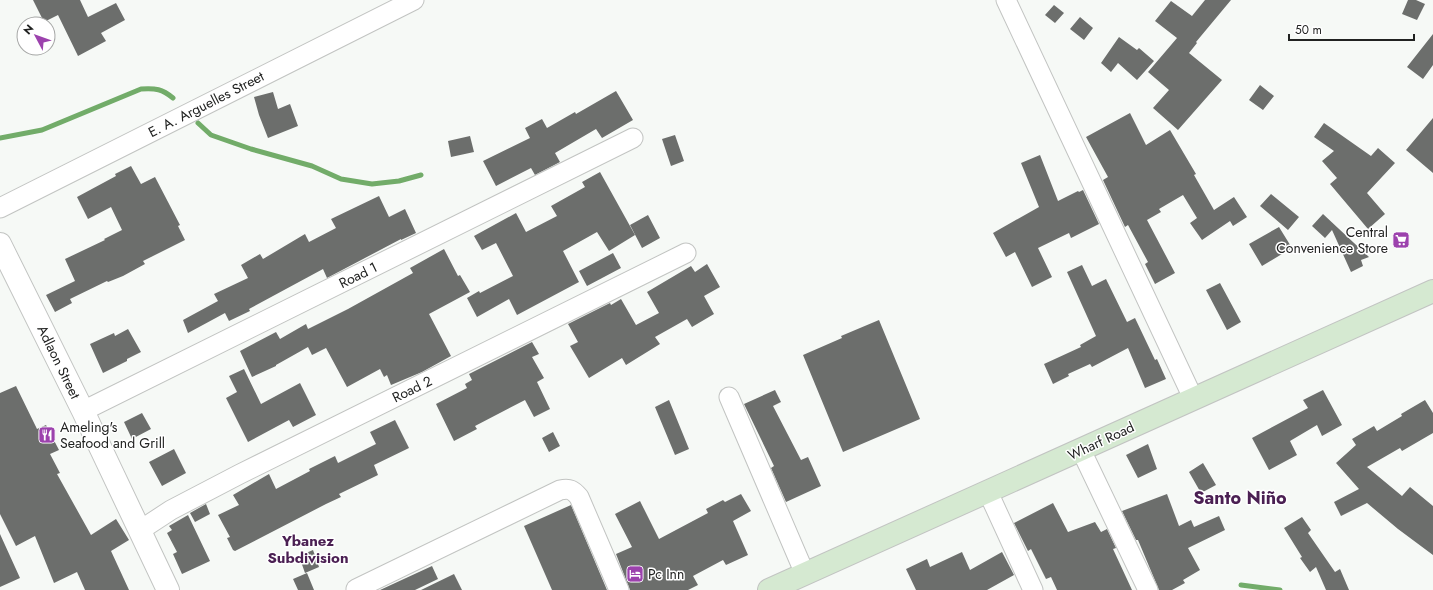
<svg xmlns="http://www.w3.org/2000/svg" width="1433" height="590" viewBox="0 0 1433 590" font-family="Jost,sans-serif">
	<rect width="100%" height="100%" fill="#f6f9f6"/>
	<g fill="none" stroke-linecap="round" stroke-linejoin="round">
		<path stroke="#72ac69" stroke-width="5" d="M198,123L211,135L251,149L312,166L341,179L372,184L399,181L421,175
			M0,138L42,130L141,89C156,88 162,89 173,98
			M1241,585L1280,590"/>
	</g>
	<path fill="#6c6e6c" d="M33,0H80L88,17L116,3L125,20L101,33L106,41L78,56L58,15L44,22Z
		M1205,0H1231L1196,42L1197,43L1189,53L1222,80L1178,130L1153,108L1169,90L1148,72L1177,38L1155,21L1171,1L1192,16Z
		M1408,0H1416L1425,4L1417,20L1402,14Z
		M1054,5L1064,13L1055,23L1045,15Z
		M1080,17L1093,28L1084,40L1070,29Z
		M1433,34V65L1423,79L1407,67Z
		M1119,37L1137,50L1139,48L1154,61L1137,80L1118,63L1111,72L1101,63Z
		M1260,85L1274,96L1263,110L1249,100Z
		M616,91L633,120L602,138L596,129L555,153L560,162L535,175L531,168L496,186L483,161L530,138L525,128L542,119L547,128L575,112L576,114Z
		M273,92L278,109L290,104L298,126L268,138L259,115L254,97Z
		M1130,113L1146,145L1170,130L1196,174L1194,175L1214,210L1234,197L1247,217L1233,226L1230,221L1202,240L1190,223L1197,218L1183,195L1159,209L1161,212L1147,220L1175,273L1155,284L1145,264L1148,262L1128,225L1125,227L1103,180L1108,177L1086,137Z
		M1433,118V173L1406,150Z
		M1324,123L1371,156L1378,148L1395,163L1367,193L1385,214L1368,229L1330,184L1337,178L1322,161L1334,151L1314,137Z
		M675,135L684,161L671,166L662,139Z
		M470,136L474,152L451,157L448,141Z
		M1040,155L1058,201L1078,191L1079,192L1083,190L1099,224L1071,238L1069,233L1038,248L1052,277L1032,287L1015,252L1006,257L993,233L1039,207L1021,163Z
		M131,166L141,184L155,177L180,225L178,226L185,240L143,261L145,264L123,276L108,282L107,281L70,299L72,303L55,312L46,295L75,281L65,259L105,240L104,239L122,230L111,207L88,219L77,197L116,176L115,174Z
		M600,172L635,235L609,251L597,232L563,251L579,282L517,315L509,299L477,317L467,298L479,291L480,293L513,276L496,243L482,250L474,236L516,213L526,232L557,216L551,206L585,187L582,182Z
		M1271,194L1299,217L1288,230L1260,206Z
		M379,196L389,217L405,209L416,233L401,240V239L327,278L323,269L249,309L250,311L229,321L225,313L188,333L183,320L218,301L214,294L248,278L241,265L260,254L263,259L305,234L309,242L336,228L331,219Z
		M1323,214L1369,257L1361,260L1363,266L1351,272L1332,230L1325,238L1312,226Z
		M648,215L660,238L642,248L630,225Z
		M1279,227L1292,248L1262,266L1249,244Z
		M444,249L458,276L460,275L470,292L429,314L451,356L422,372L391,385L387,375L384,377L380,369L347,387L326,348L312,355L308,347L276,365V366L252,377L240,351L276,332L280,339L306,324L308,329L348,309L413,273L410,268Z
		M613,253L621,268L587,286L579,271Z
		M707,264L720,287L704,296L714,314L692,327L687,319L655,337L660,344L626,365L622,358L589,378L570,346L578,342L568,324L610,303L611,305L621,299L636,325L659,313L647,292L691,266L695,272Z
		M1082,265L1092,286L1106,279L1127,322L1135,318L1155,360L1157,359L1166,379L1145,388L1128,348L1092,367L1090,364L1068,374L1069,376L1053,384L1044,364L1081,347L1080,345L1096,336L1067,272Z
		M1220,283L1241,322L1227,330L1206,290Z
		M879,320L920,419L843,452L803,355L842,338L841,336Z
		M128,329L141,352L127,359V361L103,373L90,344L114,333L115,336Z
		M532,342L539,354L532,357L544,378L537,382L550,409L534,417L525,400L475,426L477,429L454,441L436,404L467,388L465,384L472,380L469,374Z
		M244,369L261,404L300,383L316,415L293,427L289,420L248,442L226,398L237,392L229,376Z
		M16,386L37,429L46,425L59,450L50,454L60,473L57,474L91,535L116,519L129,540L111,551L129,590H85L77,572L54,583L35,536L16,546L0,514V393Z
		M775,390L781,402L773,406L801,460L808,457L821,486L786,502L771,468L774,466L744,404Z
		M1323,390L1342,425L1322,436L1317,425L1290,441L1297,455L1269,470L1252,438L1308,408L1303,400Z
		M669,400L689,449L675,455L655,407Z
		M1425,400L1433,413V433L1402,451L1400,448L1367,467L1402,496L1410,487L1433,506V555L1398,529L1367,503L1341,516L1334,502L1359,489L1336,463L1356,445L1352,439L1374,426L1377,431L1402,416L1401,414Z
		M142,413L151,429L132,439L124,422Z
		M395,420L409,448L374,465L378,475L339,494L341,497L326,504L235,551L233,550L227,538L230,537L218,515L239,505L233,495L269,474L276,489L310,471L309,469L335,456L338,463L376,444L370,432Z
		M553,432L560,446L549,452L542,438Z
		M1148,444L1157,469L1138,478L1126,455Z
		M174,449L186,473L162,486L149,462Z
		M1203,463L1216,485L1201,493L1189,472Z
		M741,494L751,511L733,521L748,555L726,565L723,560L693,576L698,585L688,590H630L616,554L632,547L615,514L640,501L659,539L708,513L706,509L723,500L725,502Z
		M1167,494L1179,526L1191,520L1194,527L1219,516L1225,530L1188,548L1200,570L1183,580L1185,583L1172,590H1159L1138,540H1136L1122,511Z
		M1053,503L1068,532L1095,522L1101,532L1107,529L1116,548L1113,549L1132,590H1057L1051,577L1046,579L1031,549L1028,551L1014,523Z
		M206,504L210,514L195,522L190,513Z
		M571,505L607,590H552L524,526Z
		M188,515L210,561L182,574L173,554L177,552L167,533L172,530L169,526Z
		M1302,517L1311,530L1308,533L1335,572L1340,569L1349,590H1326L1316,567L1310,572L1300,558L1302,557L1284,528Z
		M0,534L20,578L0,587Z
		M313,550L319,567L305,573L299,556Z
		M962,552L970,570L1002,552L1014,575L987,590H916L906,569L927,559L930,567Z
		M432,566L438,579L415,590H380Z
		M307,573L314,590H298L293,579Z
		M454,574L462,590H421Z"/>
	<g fill="none" stroke-linecap="round" stroke-linejoin="round">
		<g stroke="#c2c4c2" stroke-width="21">
			<path id="minor" d="M1006,0L1193,398
				M0,208L414,0
				M729,397L805,574
				M83,411L633,138
				M1081,450L1148,590
				M988,492L1033,590
				M139,531L171,510L240,474L686,253
				M356,589L560,490C570,488 573,490 579,497L619,590"/>
		</g>
		<g stroke="#c2c4c2" stroke-width="24">
			<path id="tertiary" d="M0,244L83,411L168,590"/>
		</g>
		<g stroke="#c2c4c2" stroke-width="24">
			<path id="secondary" d="M769,590L1433,291"/>
		</g>
		<use href="#minor" stroke="#fff" stroke-width="19"/>
		<use href="#tertiary" stroke="#fff" stroke-width="22"/>
		<use href="#secondary" stroke="#d5e9d1" stroke-width="22"/>
	</g>
	<defs>
		<g id="supermarket-square" transform="scale(0.9)"><rect x="-9" y="-9" width="18" height="18" rx="4" fill="#9c42ad" stroke="#fff"/><path d="M-6-5.5h2.5l.6 2H6L4.5 2H-2.5L-4.4-4H-6ZM-1.5 3.2a1.3 1.3 0 1 0 .1 0ZM3 3.2a1.3 1.3 0 1 0 .1 0Z" fill="#fff"/></g>
		<g id="restaurant-square" transform="scale(0.9)"><rect x="-9" y="-9" width="18" height="18" rx="4" fill="#9c42ad" stroke="#fff"/><path d="M-5-6h1v4h1v-4h1v4h1v-4h1v5L-1.5 .5V6h-2V.5L-5-1ZM5-6V6H3V1.5H1.5Q1.5-4 5-6Z" fill="#fff"/></g>
		<g id="hotel-square" transform="scale(0.9)"><rect x="-9" y="-9" width="18" height="18" rx="4" fill="#9c42ad" stroke="#fff"/><path d="M-6-4.5h1.5V1H6V5H4.5V3h-9V5H-6ZM-4 0a1.8 1.8 0 1 1 3.6 0ZM.5 0V-2.5h3Q6-2.5 6 0Z" fill="#fff"/></g>
	</defs>
	<g fill-rule="evenodd">
		<use href="#supermarket-square" x="1401" y="240"/>
		<use href="#restaurant-square" x="47" y="435"/>
		<use href="#hotel-square" x="635" y="574"/>
	</g>
	<g text-anchor="middle" stroke-width="3" stroke-linejoin="round" paint-order="stroke">
		<g font-size="14" fill="#212221" stroke="#fff">
			<text transform="translate(206 104) rotate(-27)" y="5">E. A. Arguelles Street</text>
			<text transform="translate(358 275) rotate(-26)" y="5">Road 1</text>
			<text transform="translate(59 362) rotate(64)" y="5">Adlaon Street</text>
			<text transform="translate(412 389) rotate(-26)" y="5">Road 2</text>
			<text transform="translate(1101 441) rotate(-25)" y="5">Wharf Road</text>
		</g>
		<g font-size="14" fill="#212221" stroke="#fff" text-anchor="start">
			<text x="1388" y="237" text-anchor="end">Central<tspan x="1388" dy="16">Convenience Store</tspan></text>
			<text x="60" y="432">Ameling's<tspan x="60" dy="16">Seafood and Grill</tspan></text>
			<text x="648" y="579">Pc Inn</text>
		</g>
		<g font-size="15" font-weight="bold" fill="#4b2053" stroke="#fff">
			<text x="308" y="546">Ybanez<tspan x="308" dy="17">Subdivision</tspan></text>
		</g>
		<g font-size="18" font-weight="bold" fill="#4b2053" stroke="#fff">
			<text x="1240" y="504">Santo Niño</text>
		</g>
	</g>
	<g transform="translate(36 36) rotate(311)"><circle r="19" fill="#ffffff" stroke="#a6a7a6"/>
	<path d="M0-3L7 15L0 10L-7 15Z" fill="#9c42ad"/>
	<text y="-6" font-size="11" font-weight="bold" text-anchor="middle" fill="#212221">N</text>
	</g>
	<path d="M1289 34v6h125v-6" fill="none" stroke="#212221" stroke-width="2"/>
	<text x="1295" y="34" font-size="12" fill="#212221" stroke="#ffffff" stroke-width="3" paint-order="stroke">50 m</text>
</svg>
